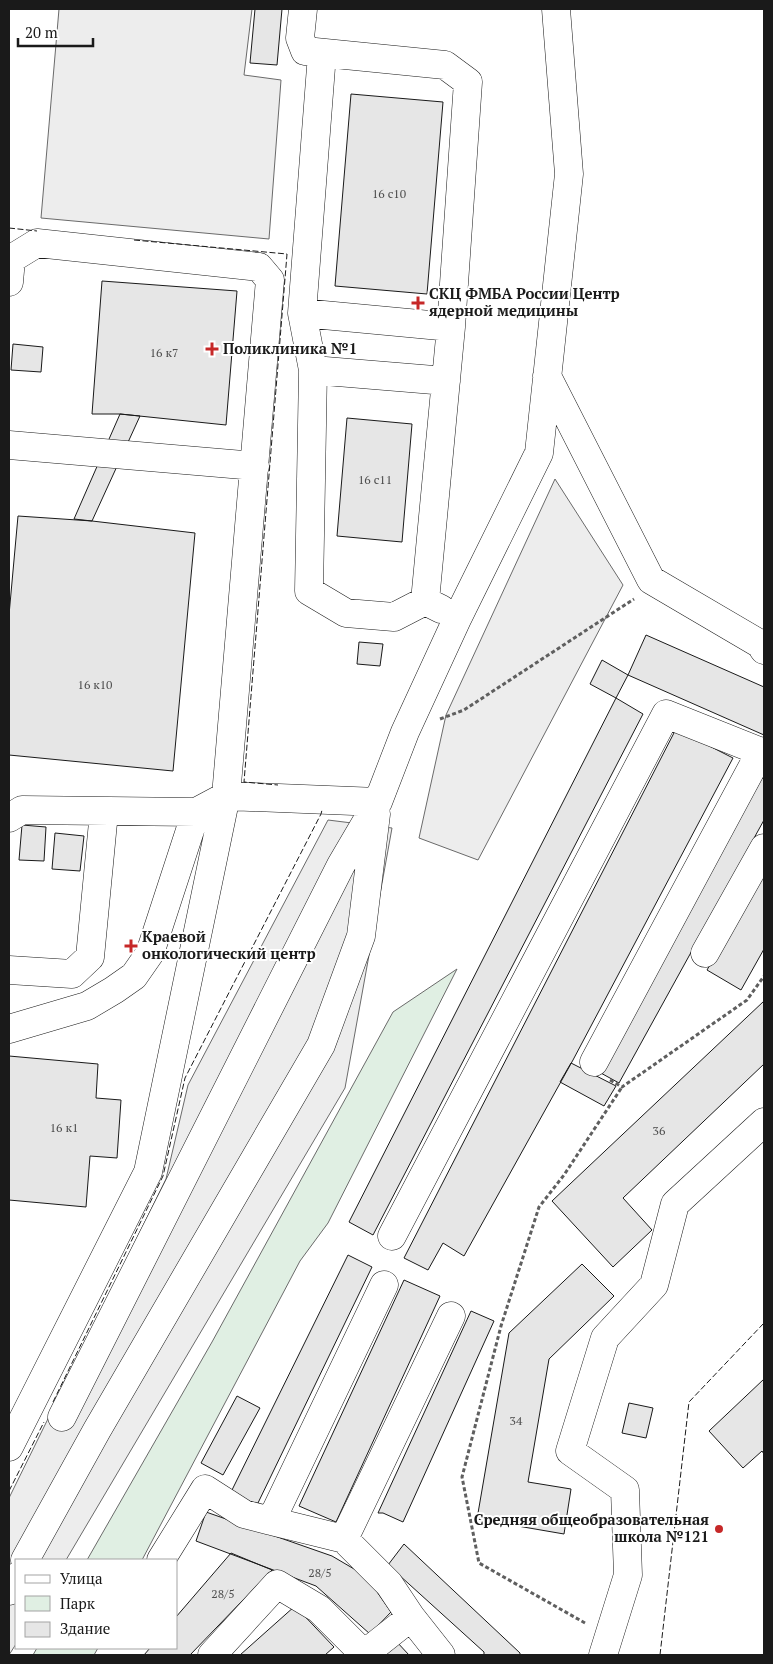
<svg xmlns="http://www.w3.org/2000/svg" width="773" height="1664" viewBox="0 0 773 1664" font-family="'PT Serif',serif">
	<rect width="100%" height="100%" fill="#fff"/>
	<path fill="#e0efe3" stroke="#6a6a6a" d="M457,969L328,1223L300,1261L142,1560H87L212,1342L393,1012Z
		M37,1648H98L94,1655H33Z"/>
	<path fill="#ededed" stroke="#6a6a6a" d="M59,9H252L244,75L281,80L269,239L41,218Z
		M555,479L623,585L478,860L419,838L446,715Z
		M328,820L392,828L345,1088L66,1560H16V1644L9,1655V1498L166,1179L188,1085Z"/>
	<path fill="#e6e6e6" stroke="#1a1a1a" d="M255,9H282L277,65L250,63Z
		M351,94L443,102L427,294L335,286Z
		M102,281L237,291L226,425L120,414H92Z
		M13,344L43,347L41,372L11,370Z
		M120,414L140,416L92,521L74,519Z
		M347,418L412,424L402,542L337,536Z
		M18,516L92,521L195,533L173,771L9,755V615Z
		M646,635L764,687V735L628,675Z
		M359,642L383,644L380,666L357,664Z
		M602,660L628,675L616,698L590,684Z
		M616,698L643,714L373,1235L349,1222Z
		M676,729L733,758L573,1060L464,1256L443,1243L428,1270L404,1258Z
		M762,778L764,779V820L619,1083L599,1072Z
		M22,825L46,827L44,861L19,860Z
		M55,833L84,836L80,871L52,869Z
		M764,871V949L741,990L707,970Z
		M764,1001V1064L623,1198L652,1230L613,1267L552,1201Z
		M9,1056L98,1064L96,1098L121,1100L117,1158L90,1156L86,1207L9,1200Z
		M571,1063L616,1086L604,1106L560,1082Z
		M348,1255L372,1267L257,1505L231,1492Z
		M582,1264L614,1296L549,1359L528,1482L571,1489L564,1534L477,1519L509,1333Z
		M404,1280L440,1296L336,1522L299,1506Z
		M471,1311L494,1321L403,1522L383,1513H378Z
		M764,1379V1454L762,1451L743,1468L709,1431Z
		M237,1396L260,1408L223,1475L201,1463Z
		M629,1403L653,1408L646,1438L622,1433Z
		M206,1512L332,1556L366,1576L391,1612L370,1634L316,1586L196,1541Z
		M404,1544L520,1653V1655H484V1652L388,1565Z
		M231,1553L272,1570L190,1655H144L150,1648H176V1617Z
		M295,1606L334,1647L325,1655H240Z
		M396,1641L409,1655H381Z"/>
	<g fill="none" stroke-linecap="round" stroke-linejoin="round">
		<g stroke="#1a1a1a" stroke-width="29">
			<path id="minor" d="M303,9L300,38L305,51L445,65L468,82L451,327L425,601
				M322,54L302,313L313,370L309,591L346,613L394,617L425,601L441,609
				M9,282L11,259L37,243L259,267L270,280L226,796L148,1172L9,1447
				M302,313L451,327
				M313,370L446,381
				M547,376L651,580L760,644L764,650
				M9,445L255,466
				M9,818L22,810L196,812L226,796L378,802
				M705,953L764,848
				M9,970L72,974L90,957L104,812
				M9,1029L87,1006L114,990L134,976L150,953L196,812
				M594,1062L761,751
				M392,1236L666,714L764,753
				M62,1417L341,865L378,802L405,732L458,617L539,453L569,174L556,9
				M344,1539L271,1521L384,1285
				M25,1560L97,1430L321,1045L361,936L376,814
				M161,1560L205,1489L244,1514L271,1521
				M9,1591L16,1577
				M212,1655L277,1584L319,1609L364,1654
				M363,1655L411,1617
				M441,1655L411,1617L389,1584L344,1539L451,1316
				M603,1655L628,1575L625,1490L570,1451L605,1338L654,1285L675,1204L764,1122"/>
		</g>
		<path stroke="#5f5f5f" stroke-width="3" stroke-dasharray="4 2.5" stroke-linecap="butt" d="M440,719L464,710L634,599
			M610,1080L622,1087L747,1000L764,976
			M585,1623L479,1563L462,1477L501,1326L539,1207L564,1175L622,1087"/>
		<use href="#minor" stroke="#fff" stroke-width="28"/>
		<path stroke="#1a1a1a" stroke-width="1" stroke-dasharray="6 2.5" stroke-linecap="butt" d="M9,228L37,231
			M134,240L287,254L244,782L278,785
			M53,1402L163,1176L185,1078L321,814L322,810
			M9,1491L44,1422
			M660,1655L689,1402L764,1323"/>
	</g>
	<g fill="#c62828" stroke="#fff" stroke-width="2">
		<path d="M415.5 295.5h5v5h5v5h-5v5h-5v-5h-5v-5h5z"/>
		<path d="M209.5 341.5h5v5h5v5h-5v5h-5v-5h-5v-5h5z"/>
		<path d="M128.5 938.5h5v5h5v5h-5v5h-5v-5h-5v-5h5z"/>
		<circle cx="719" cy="1529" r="5"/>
	</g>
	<g text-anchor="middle" stroke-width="4" stroke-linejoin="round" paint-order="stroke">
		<g font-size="12" fill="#4d4d4d">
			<text x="389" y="198">16 с10</text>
			<text x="164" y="357">16 к7</text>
			<text x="375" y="484">16 с11</text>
			<text x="95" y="689">16 к10</text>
			<text x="64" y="1132">16 к1</text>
			<text x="659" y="1135">36</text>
			<text x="516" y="1425">34</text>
			<text x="320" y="1577">28/5</text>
			<text x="223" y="1598">28/5</text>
		</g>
		<g font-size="15" font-weight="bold" fill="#1a1a1a" stroke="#fff" text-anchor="start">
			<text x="429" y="299">СКЦ ФМБА России Центр<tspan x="429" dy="17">ядерной медицины</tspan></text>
			<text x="223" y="354">Поликлиника №1</text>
			<text x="142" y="942">Краевой<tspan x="142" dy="17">онкологический центр</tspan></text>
			<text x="709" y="1525" text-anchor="end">Средняя общеобразовательная<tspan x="709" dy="17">школа №121</tspan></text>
		</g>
	</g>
	<rect width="773" height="1664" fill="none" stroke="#1a1a1a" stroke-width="20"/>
	<rect x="15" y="1559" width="162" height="90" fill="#ffffff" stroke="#a3a3a3"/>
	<rect x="25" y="1575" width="25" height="8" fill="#ffffff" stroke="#a3a3a3"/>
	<text x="60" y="1584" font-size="15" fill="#1a1a1a">Улица</text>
	<rect x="25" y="1596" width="25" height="15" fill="#e0efe3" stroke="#a3a3a3"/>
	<text x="60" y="1609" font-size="15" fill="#1a1a1a">Парк</text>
	<rect x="25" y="1622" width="25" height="15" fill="#e6e6e6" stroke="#a3a3a3"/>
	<text x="60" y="1634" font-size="15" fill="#1a1a1a">Здание</text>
	<path d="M18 38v8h75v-8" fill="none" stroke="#1a1a1a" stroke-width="2.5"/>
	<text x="25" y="38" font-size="15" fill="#1a1a1a" stroke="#ffffff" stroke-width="4" paint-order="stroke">20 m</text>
</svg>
